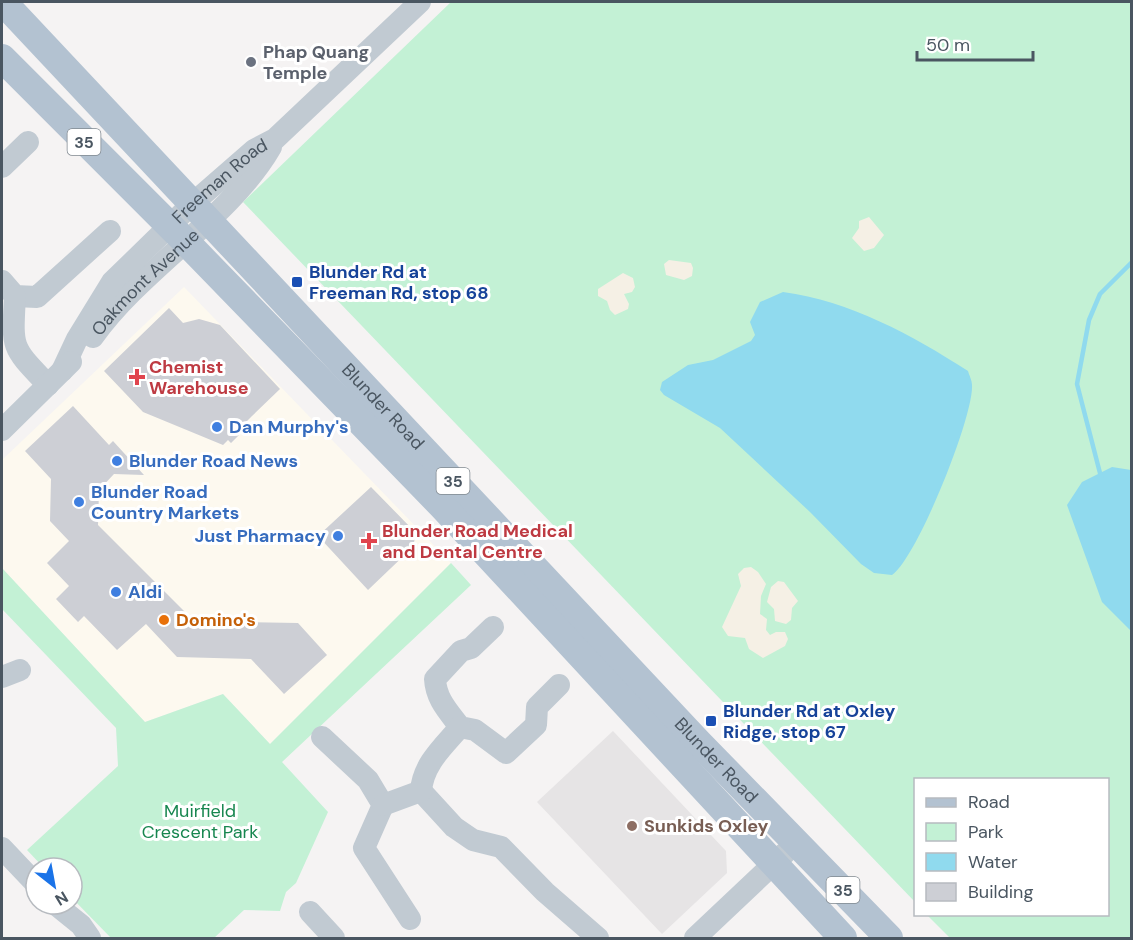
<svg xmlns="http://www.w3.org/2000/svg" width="1133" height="940" viewBox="0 0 1133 940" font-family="'DM Sans',sans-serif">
	<rect width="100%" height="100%" fill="#f5f3f3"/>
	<path fill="#fdf9ef" d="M184,287L451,563L270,744L223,694L145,722L2,568V460Z"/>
	<path fill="#e6e4e5" d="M613,731L726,851L727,873L662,934L537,802Z"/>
	<path fill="#c3f1d5" d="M451,2H1131V938H950L927,915L1108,914V780H916L915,902L243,202Z
		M451,563L471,585L282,762L328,812L296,883L286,892L280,911L244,910L214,938H111L72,898V868H44L27,850L118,766L116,728L2,609V568L145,722L223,694L270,744Z"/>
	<path fill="#f5f0e5" d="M869,217L884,235L874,248L864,251L852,238L859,228V221Z
		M669,260L691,263L693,268L692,276L684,280L666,275L664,264Z
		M623,273L633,278L635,287L632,292L624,294L629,304L628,309L615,315L610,310L607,301L598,296V289Z
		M751,567L758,572L766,584L761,596L760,614L767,619L766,630L770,635L776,632H785L788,639L785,646L763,658L749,649L745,638L728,636L722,627L741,586L738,574L744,568Z
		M778,581L784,582L798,601L792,608L791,620L786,624L775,621L774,609L767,602L771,587Z"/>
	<path fill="#90daee" d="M783,292C850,301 912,335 968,371C969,375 972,380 972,385C974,416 917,558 892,575L874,573L861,564L810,512L720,428L664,395L660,390L662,382L688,365L713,360L751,341L755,335L750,322L760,302Z
		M1112,467L1131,470V631L1102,602L1067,505L1082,482Z"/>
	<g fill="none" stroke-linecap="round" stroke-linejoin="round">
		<path stroke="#90daee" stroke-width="4.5" d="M1101,477L1077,384L1089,320L1100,294L1132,262"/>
	</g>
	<path fill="#cdcfd5" d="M169,308L183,323L199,319L220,325L280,389L252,416L243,425L246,428L231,443L228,440L223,445L143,412L104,371Z
		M73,406L109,445L113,441L144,475L114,474L99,490L98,525L194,621L298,623L327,655L284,694L251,659L177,657L146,624L117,650L84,616L78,622L56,599L69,586L47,563L69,541L50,521L51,479L25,451Z
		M371,487L416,533L413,547L368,590L318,536Z"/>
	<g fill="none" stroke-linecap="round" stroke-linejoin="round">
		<g stroke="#c1cad2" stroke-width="22">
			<path d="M2,167L28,142"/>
			<path d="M2,281L15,296L37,297L110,231"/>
			<path d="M15,296C12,350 11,346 48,385"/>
			<path id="s1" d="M93,337C142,268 230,218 271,147"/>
			<path id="s2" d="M62,371L77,339L112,282L192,204L254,150L275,139L420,2"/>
			<path d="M2,430L71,362"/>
			<path d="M493,627L471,648L461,651L435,679C436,699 448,711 460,727L475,730L506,753L536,725L537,707L559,685"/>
			<path d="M2,677L20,670"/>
			<path d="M322,737L368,780L383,805L364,848L410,919"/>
			<path d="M421,791L454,827L473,840L501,847L545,892L598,938"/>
			<path d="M383,805L421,791C423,764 443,747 460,727"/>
			<path d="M2,848L36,884"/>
			<path d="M55,904L81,925L90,938"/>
			<path d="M310,912L334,938"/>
			<path d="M695,938L785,853"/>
		</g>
		<g stroke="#b3c2d1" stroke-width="28">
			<path id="s3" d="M3,2L698,742L889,938"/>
			<path d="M2,58L185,241L443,507L843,938"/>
		</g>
	</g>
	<circle fill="#6b7280" stroke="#fff" stroke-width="2" cx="251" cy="62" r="6"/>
	<g fill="#1a4fb4" stroke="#fff" stroke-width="2">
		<rect x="291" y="276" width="12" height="12" rx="3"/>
		<rect x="705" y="715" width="12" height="12" rx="3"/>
	</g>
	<g fill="#e0444e" stroke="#fff" stroke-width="2">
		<path d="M134 368h6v6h6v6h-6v6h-6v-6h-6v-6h6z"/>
		<path d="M366 532h6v6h6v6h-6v6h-6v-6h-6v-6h6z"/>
	</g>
	<g fill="#3f7fe0" stroke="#fff" stroke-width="2">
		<circle cx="217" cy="427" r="6"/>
		<circle cx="117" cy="461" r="6"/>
		<circle cx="79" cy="502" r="6"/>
		<circle cx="338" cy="536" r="6"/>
		<circle cx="116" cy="592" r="6"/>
	</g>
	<circle fill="#e8710a" stroke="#fff" stroke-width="2" cx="164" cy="620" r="6"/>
	<circle fill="#8d6e63" stroke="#fff" stroke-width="2" cx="632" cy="826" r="6"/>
	<g text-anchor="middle" stroke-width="6" stroke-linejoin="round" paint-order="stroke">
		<g fill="#fff" stroke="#808990" stroke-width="1.5">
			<rect x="67.5" y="129" width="33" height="26" rx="4.5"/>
			<rect x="436.5" y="468" width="33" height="26" rx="4.5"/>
			<rect x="826.5" y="877" width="33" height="26" rx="4.5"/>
		</g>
		<g font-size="16" font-weight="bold" fill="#4a5661">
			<text x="84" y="148">35</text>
			<text x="453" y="487">35</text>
			<text x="843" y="896">35</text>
		</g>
		<g font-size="18" font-weight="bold" fill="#5b616d" stroke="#fff" text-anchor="start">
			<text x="263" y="58">Phap Quang<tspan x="263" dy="21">Temple</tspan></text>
		</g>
		<g font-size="18" fill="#4a5661" stroke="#fff">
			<text dy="6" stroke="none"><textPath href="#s2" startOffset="250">Freeman Road</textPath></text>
			<text dy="6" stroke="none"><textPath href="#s1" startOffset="76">Oakmont Avenue</textPath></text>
			<text dy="6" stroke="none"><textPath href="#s3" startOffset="555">Blunder Road</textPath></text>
			<text dy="6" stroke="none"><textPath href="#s3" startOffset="1041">Blunder Road</textPath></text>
		</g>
		<g font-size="18" font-weight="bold" fill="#164399" stroke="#fff" text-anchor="start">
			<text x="309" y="278">Blunder Rd at<tspan x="309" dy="21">Freeman Rd, stop 68</tspan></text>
			<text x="723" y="717">Blunder Rd at Oxley<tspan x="723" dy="21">Ridge, stop 67</tspan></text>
		</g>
		<g font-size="18" font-weight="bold" fill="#be3a42" stroke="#fff" text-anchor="start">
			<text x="149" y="373">Chemist<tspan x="149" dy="21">Warehouse</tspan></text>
			<text x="382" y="537">Blunder Road Medical<tspan x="382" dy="21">and Dental Centre</tspan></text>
		</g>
		<g font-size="18" font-weight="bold" fill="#366cbe" stroke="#fff" text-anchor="start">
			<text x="229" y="433">Dan Murphy's</text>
			<text x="129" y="467">Blunder Road News</text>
			<text x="91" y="498">Blunder Road<tspan x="91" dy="21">Country Markets</tspan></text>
			<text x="326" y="542" text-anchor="end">Just Pharmacy</text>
			<text x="128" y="598">Aldi</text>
		</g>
		<g font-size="18" font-weight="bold" fill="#c56008" stroke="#fff" text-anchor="start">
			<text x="176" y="626">Domino's</text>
		</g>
		<g font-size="18" fill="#17864f" stroke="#fff">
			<text x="200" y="817">Muirfield<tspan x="200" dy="21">Crescent Park</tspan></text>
		</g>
		<g font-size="18" font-weight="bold" fill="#785e54" stroke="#fff" text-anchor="start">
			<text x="644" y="832">Sunkids Oxley</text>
		</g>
	</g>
	<rect width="1133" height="940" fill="none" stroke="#4a5661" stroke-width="6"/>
	<rect x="914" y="778" width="195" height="138" fill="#ffffff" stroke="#b7bbc0" stroke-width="1.5"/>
	<rect x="926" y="798" width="30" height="9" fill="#b3c2d1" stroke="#b7bbc0" stroke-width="1.5"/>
	<text x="968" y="808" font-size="18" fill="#4a5661">Road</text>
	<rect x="926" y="823" width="30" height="18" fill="#c3f1d5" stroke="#b7bbc0" stroke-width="1.5"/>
	<text x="968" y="838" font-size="18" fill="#4a5661">Park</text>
	<rect x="926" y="853" width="30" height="18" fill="#90daee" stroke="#b7bbc0" stroke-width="1.5"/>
	<text x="968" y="868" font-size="18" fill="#4a5661">Water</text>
	<rect x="926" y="883" width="30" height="18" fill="#cdcfd5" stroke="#b7bbc0" stroke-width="1.5"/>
	<text x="968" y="898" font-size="18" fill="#4a5661">Building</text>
	<g transform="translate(54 886) rotate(149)"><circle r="28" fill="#ffffff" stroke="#b7bbc0" stroke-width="1.5"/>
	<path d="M0-4.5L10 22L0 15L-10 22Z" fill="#1a73e8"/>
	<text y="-9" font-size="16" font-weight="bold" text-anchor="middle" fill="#4a5661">N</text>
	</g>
	<path d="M917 51v9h116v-9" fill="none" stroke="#4a5661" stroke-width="3"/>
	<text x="926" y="51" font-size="18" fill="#4a5661" stroke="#ffffff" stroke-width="4.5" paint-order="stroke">50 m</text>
</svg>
